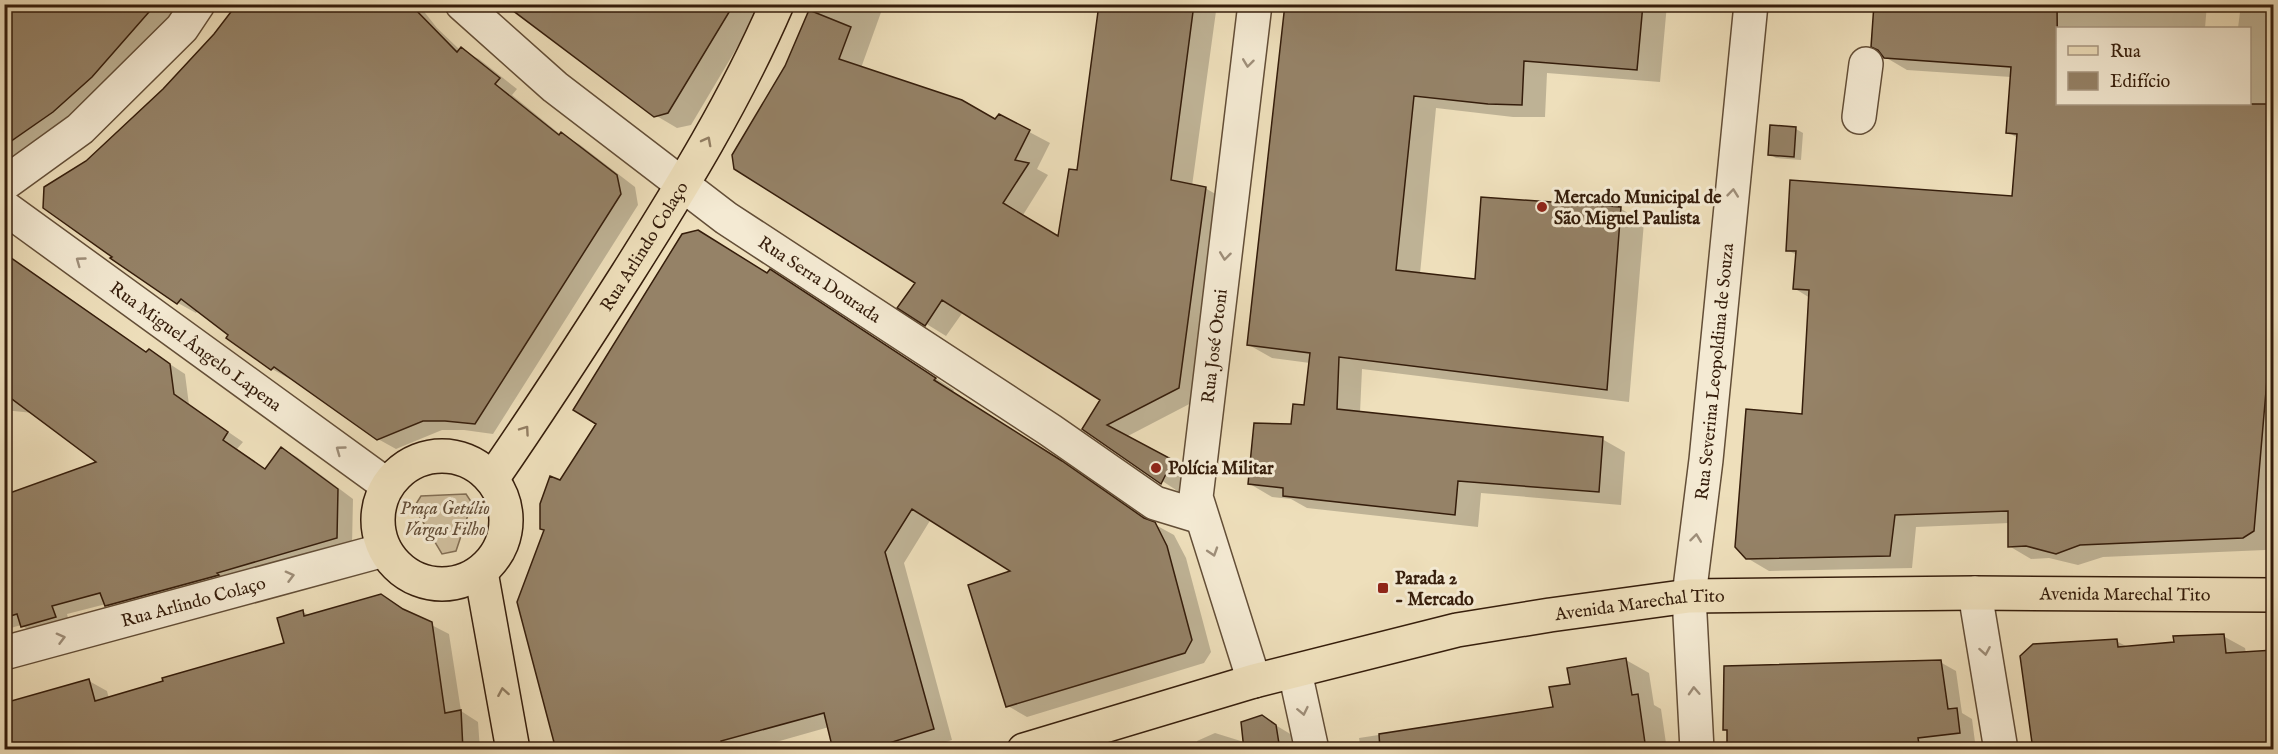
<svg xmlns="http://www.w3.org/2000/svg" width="2278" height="754" viewBox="0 0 2278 754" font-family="'IM FELL English',serif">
	<rect width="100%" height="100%" fill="#eedfbb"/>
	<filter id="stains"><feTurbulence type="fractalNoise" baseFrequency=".00333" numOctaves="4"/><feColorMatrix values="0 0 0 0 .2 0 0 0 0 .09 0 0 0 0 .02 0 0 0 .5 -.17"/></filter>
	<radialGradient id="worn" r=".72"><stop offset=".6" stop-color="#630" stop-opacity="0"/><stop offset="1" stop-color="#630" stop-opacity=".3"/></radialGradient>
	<path fill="#cfbe9d" stroke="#826e54" stroke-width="1.5" d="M466,494L472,503L456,551L442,554L414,507L421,496Z"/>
	<path fill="#0003" d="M4,4H183L111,88L4,164Z
		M238,4H418L437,28L460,50L479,59L517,89L512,95L561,135L579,144L635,187L638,205L493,434L464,430H442L396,449L378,439L292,377L290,379L272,369L198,310L196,313L178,303L45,208L87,162L164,91L215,35Z
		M510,4H767L748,29L691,125L677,128L655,115Z
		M816,4H884L861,68L995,121L999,116L1050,143L1037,169L1048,175L1023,215L1059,238L1078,172L1100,4H1217L1192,186L1205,188L1226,200L1199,399L1126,437L1193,473L1182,494L1084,429L1102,400L963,312L946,336L899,307L917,282L786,67Z
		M1286,4H1667L1660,82L1547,73L1545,117H1513L1436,108L1420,274L1476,281L1621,209L1644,222L1629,402L1362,369L1360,413L1602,439L1625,452L1621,505L1481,493L1478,527L1307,508L1291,499L1272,497L1250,484L1306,407L1310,363L1272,358L1249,345Z
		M1876,4H2207L2205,28H2058V104H2250V28H2238L2241,4H2274V545L2265,550L2103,557L2078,565L2049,558L2031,559L2009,546V523L1916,527L1912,568L1769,571L1747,558L1803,416L1810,298L1794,288L1797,255L1787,250L2014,197L2018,138L2007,132L2011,77L1907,70L1885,57Z
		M1771,126L1796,129L1803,133L1801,160L1776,158L1769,154Z
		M4,252L148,353L150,351L185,374L189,405L243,442L237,449L266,470L281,449L297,457L353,499L352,546L122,614L106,604L67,614L70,625L37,635L21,625L4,630V496L99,462L33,413L4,410Z
		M768,274L789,282L954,390L953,392L1082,474L1152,523L1174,535L1186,558L1211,652L1204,663L1027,717L1008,706L1013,571L931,519L904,563L952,740L921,750H835L829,727L748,750H558L545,530L560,482Z
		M303,612L310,616L410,614L449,634L461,711L478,722L480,750H4L89,681L107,691L109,699L285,644Z
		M2223,636L2245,648L2246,653L2035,750L2116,641L2128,647L2175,643Z
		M1626,660L1649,673L1654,705L1661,709L1667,750H1361L1359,738L1554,708L1571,685Z
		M1940,662L1956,671L1962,713L1972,719L1975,742L1955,744L1956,750H1729V731L1725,729Z
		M1262,717L1297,738L1299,750H1198L1197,741L1215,733L1244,742Z"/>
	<path fill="#958267" stroke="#351d0b" stroke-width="1.5" d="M4,4H156L92,77L53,112L4,146Z
		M237,4H410L457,52L461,47L500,78L495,84L559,135L561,132L617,175L621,194L475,424L445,421H423L377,440L274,367L271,370L226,338L228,335L181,299L177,304L110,258L112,257L43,208L44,187L86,161L163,89L214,34Z
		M504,4H734L668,113L654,117Z
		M1099,4H1194L1171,180L1206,187L1179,388L1107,425L1173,460L1161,484L1082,429L1100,400L942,300L925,326L897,308L915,283L734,169L732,155L785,66L809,10L851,27L839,59L962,100L995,119L999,114L1030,130L1015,160L1029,163L1003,203L1058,236L1069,169L1077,170Z
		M1285,4H1643L1637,70L1524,61L1522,105L1488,104L1414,96L1396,270L1475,279L1481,197L1621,207L1607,390L1339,357L1337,409L1603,437L1599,492L1458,481L1455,515L1283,496V488L1248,484L1254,423L1291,424L1293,404L1304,405L1310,353L1247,345Z
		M1874,4H2057L2058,104H2274L2271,169H2274V298L2254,531L2243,538L2080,545L2056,554L2026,546L2008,547V511L1895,515L1890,556L1746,559L1735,547L1746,409L1802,414L1809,290L1793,289L1796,251H1786L1790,180L2012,196L2017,134L2006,133L2011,67L1884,58L1878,50L1871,47Z
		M1770,125L1796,127L1794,157L1768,155Z
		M698,230L767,273L770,269L936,378L934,380L1062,461L1144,518L1155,522L1167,546L1192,640L1185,653L1006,707L968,585L1010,571L912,509L885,552L934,729L867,750H833L824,713L721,741L723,750H556L517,602L544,530L540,529V504L550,476L560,480L596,424L573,410L682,234Z
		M4,253L146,352L149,349L170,364L174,394L228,432L223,440L265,469L281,447L338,489L337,538L217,573L219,575L105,606L100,593L52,606L56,617L21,627L17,614L4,618V495L96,462L4,393Z
		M381,594L403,609L432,622L445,713L461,710L463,750H4V703L89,679L95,701L163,681L162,678L284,643L277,618L303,610L304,616Z
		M2224,634L2226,653L2274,650V750H2033L2020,656L2033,644L2117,639L2118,647L2174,642L2173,636Z
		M1626,658L1632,695L1638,694L1646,750H1380L1379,734L1553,707L1549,687L1570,684L1567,668Z
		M1941,660L1948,709L1957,708L1960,733L1918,738L1920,750H1727V730H1723L1724,666Z
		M1262,715L1276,725L1280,750H1244L1241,722Z"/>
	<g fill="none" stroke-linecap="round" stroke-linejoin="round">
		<g stroke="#634e37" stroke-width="36">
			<g id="minor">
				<path id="s1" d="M462,4L555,87L726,218L1050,430L1155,503L1201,517"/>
				<path d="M1859,117L1866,64"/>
				<path d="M4,184L80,129L182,28L198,4"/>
				<path id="s2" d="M4,207L387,485"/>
				<path d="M1975,593L2001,750"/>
				<path id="s3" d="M4,653L384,550"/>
				<path d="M1295,672L1312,750"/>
				<path id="s4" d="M1254,681L1196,497L1255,4"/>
				<path id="s5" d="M1697,750L1689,596L1706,460L1751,4"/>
			</g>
		</g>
		<g stroke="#351d0b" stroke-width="36">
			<g id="major">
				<circle cx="442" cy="520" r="64"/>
				<path id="s6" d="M492,479C539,411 583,343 627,274C682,187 736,99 777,4"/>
				<path d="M481,572L513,750"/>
				<path id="s7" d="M1024,750L1254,681L1457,630L1550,615L1689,596L1975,593L2274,595"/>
			</g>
		</g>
		<use href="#minor" stroke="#f4ead3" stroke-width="33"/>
		<use href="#major" stroke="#eedfbb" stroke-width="33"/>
	</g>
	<defs><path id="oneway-chevron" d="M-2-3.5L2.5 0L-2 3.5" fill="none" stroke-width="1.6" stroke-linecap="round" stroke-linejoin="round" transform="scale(1.5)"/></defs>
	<g stroke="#9e8e79">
		<use href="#oneway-chevron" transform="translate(1248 63) rotate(97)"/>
		<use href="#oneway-chevron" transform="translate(1733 193) rotate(-84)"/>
		<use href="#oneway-chevron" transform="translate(1225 256) rotate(97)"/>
		<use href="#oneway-chevron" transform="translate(80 261) rotate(-144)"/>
		<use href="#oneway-chevron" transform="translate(340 450) rotate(-144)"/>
		<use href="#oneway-chevron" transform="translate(1696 538) rotate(-83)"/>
		<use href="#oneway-chevron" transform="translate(1213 552) rotate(72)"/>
		<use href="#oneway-chevron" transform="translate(290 576) rotate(-15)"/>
		<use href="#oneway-chevron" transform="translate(61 638) rotate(-15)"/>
		<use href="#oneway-chevron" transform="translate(1985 651) rotate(80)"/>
		<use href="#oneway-chevron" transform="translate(1694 691) rotate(-93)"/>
		<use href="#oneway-chevron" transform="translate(1303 711) rotate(78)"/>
	</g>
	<g stroke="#927e63">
		<use href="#oneway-chevron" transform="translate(707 141) rotate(-62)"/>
		<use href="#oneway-chevron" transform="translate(525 430) rotate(-55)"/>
		<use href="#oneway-chevron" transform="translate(503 692) rotate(-100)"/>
	</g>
	<g fill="#8f2418" stroke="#f4ead3" stroke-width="2">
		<circle cx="1542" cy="207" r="6"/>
		<circle cx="1156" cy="468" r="6"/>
		<rect x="1377" y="582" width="12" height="12" rx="3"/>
	</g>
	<g text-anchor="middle" stroke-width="6" stroke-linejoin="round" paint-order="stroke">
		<g font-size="18" font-weight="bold" fill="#351d0b" stroke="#f4ead3" text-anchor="start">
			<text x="1554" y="203">Mercado Municipal de<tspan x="1554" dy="21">São Miguel Paulista</tspan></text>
			<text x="1168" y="474">Polícia Militar</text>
			<text x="1395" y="584">Parada 2<tspan x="1395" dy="21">- Mercado</tspan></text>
		</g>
		<g font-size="18" fill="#351d0b" stroke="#f4ead3">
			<text dy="6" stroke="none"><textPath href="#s6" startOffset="278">Rua Arlindo Colaço</textPath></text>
			<text dy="6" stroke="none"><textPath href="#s1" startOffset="452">Rua Serra Dourada</textPath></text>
			<text dy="6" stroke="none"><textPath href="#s2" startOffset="237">Rua Miguel Ângelo Lapena</textPath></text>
			<text dy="6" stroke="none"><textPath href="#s4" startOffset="345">Rua José Otoni</textPath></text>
			<text dy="6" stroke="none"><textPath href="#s5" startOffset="380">Rua Severina Leopoldina de Souza</textPath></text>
			<text dy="6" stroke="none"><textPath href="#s7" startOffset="1120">Avenida Marechal Tito</textPath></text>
			<text dy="6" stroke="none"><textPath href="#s3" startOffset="196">Rua Arlindo Colaço</textPath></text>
			<text dy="6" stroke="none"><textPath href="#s7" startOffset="634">Avenida Marechal Tito</textPath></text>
		</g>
		<g font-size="18" font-style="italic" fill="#634d37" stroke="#f4ead3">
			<text x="445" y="514">Praça Getúlio<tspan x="445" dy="21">Vargas Filho</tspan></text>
		</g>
	</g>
	<rect width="2278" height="754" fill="none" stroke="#eedfbb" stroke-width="24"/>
	<rect x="6" y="6" width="2266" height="742" fill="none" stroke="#351d0b" stroke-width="3"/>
	<rect x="12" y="12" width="2254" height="730" fill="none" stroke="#351d0b" stroke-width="1.5"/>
	<rect x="2056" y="27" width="195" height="78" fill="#f4ead3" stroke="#a89883" stroke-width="1.5"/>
	<rect x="2068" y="46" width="30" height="9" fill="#eedfbb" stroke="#a89883" stroke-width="1.5"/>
	<text x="2110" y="57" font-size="18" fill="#351d0b">Rua</text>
	<rect x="2068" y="72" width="30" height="18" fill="#958267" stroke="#a89883" stroke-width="1.5"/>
	<text x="2110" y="87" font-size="18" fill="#351d0b">Edifício</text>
	<rect width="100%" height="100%" filter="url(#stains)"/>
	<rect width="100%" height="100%" fill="url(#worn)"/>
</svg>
